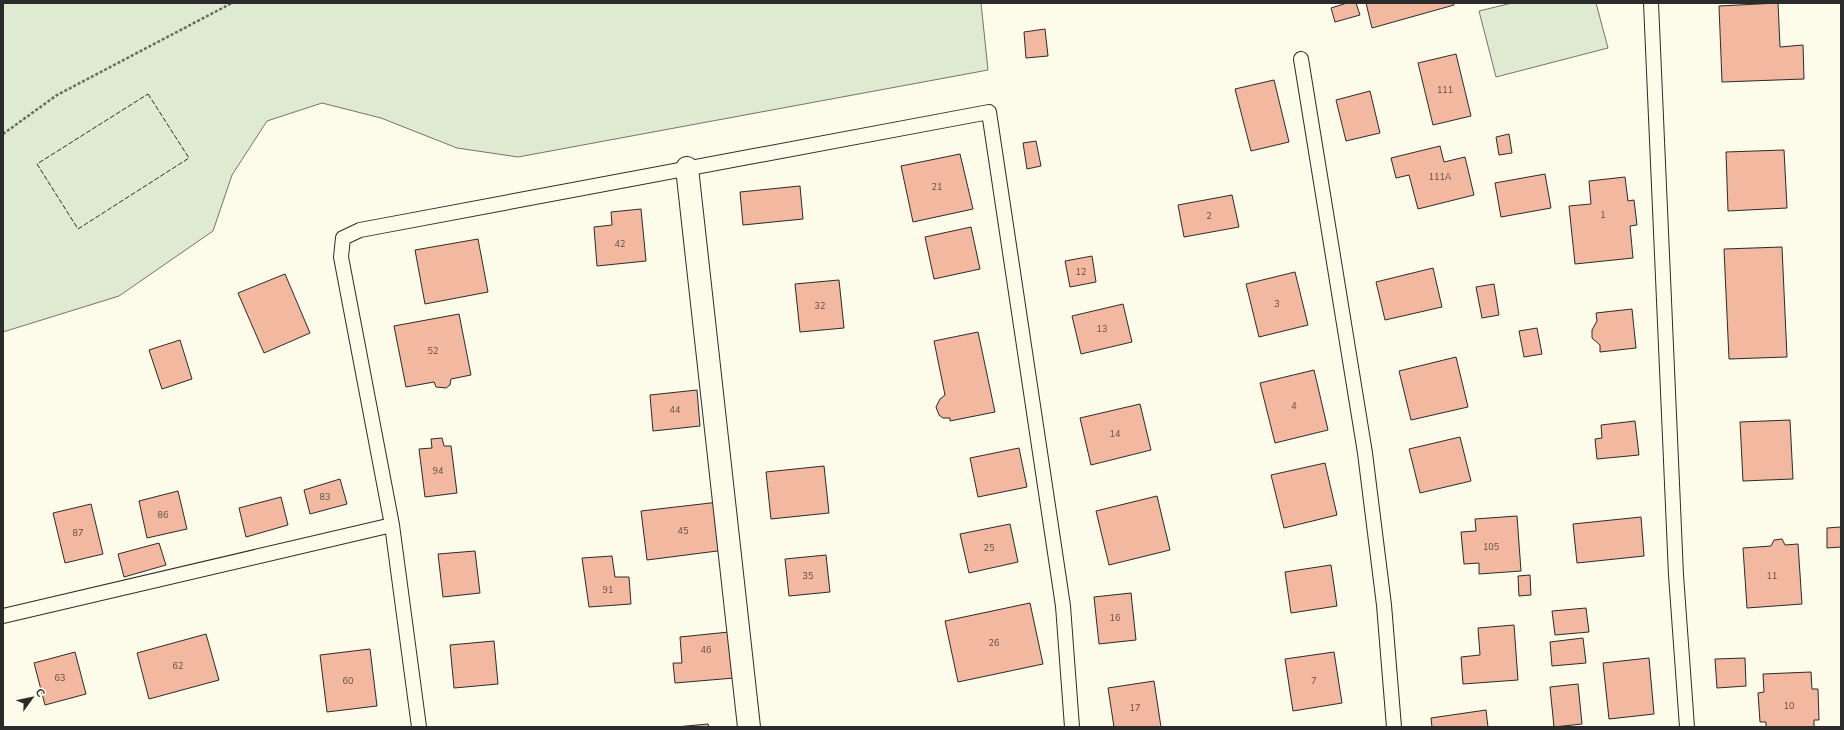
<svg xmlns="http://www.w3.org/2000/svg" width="1844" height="730" viewBox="0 0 1844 730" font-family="'Nunito Sans',sans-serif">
	<rect width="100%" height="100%" fill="#fdfbea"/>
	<path fill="#deebd1" stroke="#74746e" d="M3,3H981L988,70L518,157L457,148L381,118L322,103L267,121L232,175L213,231L119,296L3,332Z
		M1512,3H1596L1608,48L1496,77L1479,11Z"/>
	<path fill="#f2b8a0" stroke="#2b2b2b" d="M1347,3H1356L1360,15L1335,22L1331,8Z
		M1366,3H1453L1454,5L1372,28Z
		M1778,3L1780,47L1803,45L1804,79L1722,82L1719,6Z
		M1045,29L1048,56L1026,58L1024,32Z
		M1456,54L1471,116L1433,125L1418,63Z
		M1274,80L1289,142L1251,151L1235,89Z
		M1370,91L1380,133L1346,141L1336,100Z
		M1509,134L1512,153L1499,155L1496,137Z
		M1036,141L1041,166L1027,169L1023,143Z
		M1440,146L1444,162L1465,157L1474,195L1418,209L1409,175L1396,178L1391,158Z
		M1784,150L1787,208L1728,211L1726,152Z
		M960,154L973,209L913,222L901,166Z
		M1545,174L1551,208L1501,217L1495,183Z
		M1625,177L1628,201L1634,200L1637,225L1630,226L1633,258L1575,264L1569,206L1591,204L1589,181Z
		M800,186L803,219L743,225L740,192Z
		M1232,195L1239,227L1184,237L1178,205Z
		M641,209L646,261L597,266L594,227L612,225L611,212Z
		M971,227L980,269L934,279L925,237Z
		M478,239L488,292L425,304L415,250Z
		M1782,247L1787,357L1729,359L1724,249Z
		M1092,256L1096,282L1070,287L1065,261Z
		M1433,268L1442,307L1385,320L1376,282Z
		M1295,272L1308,325L1259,337L1246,284Z
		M285,274L310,333L264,353L238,293Z
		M839,280L844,328L800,332L795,284Z
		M1494,284L1499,315L1482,318L1476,287Z
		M1123,304L1132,342L1081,354L1072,316Z
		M1632,309L1636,348L1600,352V345L1592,338V330L1597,321L1596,313Z
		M459,314L471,375L451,379L450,385L446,388L436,387L434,382L406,387L394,326Z
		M1537,328L1542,354L1524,357L1519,331Z
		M978,332L995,412L950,421V418H943L939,415L936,407L940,399L945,395L934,341Z
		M180,340L192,379L162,389L149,350Z
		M1456,357L1468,407L1411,420L1399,371Z
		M1314,370L1328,430L1275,443L1260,383Z
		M697,390L700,426L653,431L650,395Z
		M1140,404L1151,450L1091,465L1080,418Z
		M1790,420L1793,479L1743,481L1740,422Z
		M1635,421L1639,455L1597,459L1595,439L1602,438L1601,425Z
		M1460,437L1471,481L1420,493L1409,449Z
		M442,438L444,446H451L457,493L425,497L419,449L432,448L431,439Z
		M1019,448L1027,487L978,497L970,458Z
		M1325,463L1337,515L1284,528L1271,475Z
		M824,466L829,513L771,519L766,472Z
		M340,479L347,504L310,514L304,490Z
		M178,491L187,529L147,538L139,501Z
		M1157,496L1170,550L1109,565L1096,511Z
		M281,497L288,525L246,537L239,508Z
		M719,502L725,550L647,560L641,511Z
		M91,504L103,554L65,563L53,513Z
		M1517,516L1521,571L1479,574V563L1464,564L1461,532L1476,531L1475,519Z
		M1641,517L1644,556L1577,563L1573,524Z
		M1010,524L1018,562L969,573L960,534Z
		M1841,527V547L1827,548V528Z
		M1782,539L1785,545L1798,544L1802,604L1747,608L1743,548L1771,546L1774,540Z
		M159,543L166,565L124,577L118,554Z
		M475,551L480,593L443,597L438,554Z
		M826,555L830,592L789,596L785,559Z
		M612,556L615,577H629L631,604L589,607L582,558Z
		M1331,565L1337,606L1291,613L1285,572Z
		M1530,575L1531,595L1519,596L1518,576Z
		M1131,593L1136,640L1099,644L1094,597Z
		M1030,603L1043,664L958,682L945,621Z
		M1586,608L1589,632L1555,635L1552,611Z
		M1514,625L1518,680L1463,684L1461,657L1480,655L1478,628Z
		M729,632L734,678L675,683L673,663H682L680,637Z
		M206,634L219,680L149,699L137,653Z
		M1583,638L1586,663L1552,666L1550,642Z
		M494,641L498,684L454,688L450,645Z
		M370,649L377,706L327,712L320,655Z
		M75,652L86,694L45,705L34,663Z
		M1334,652L1342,703L1293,711L1285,659Z
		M1649,658L1654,714L1609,719L1603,663Z
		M1745,658L1746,686L1717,688L1715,659Z
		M1811,672L1812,689H1818L1819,720H1814V727H1766V722H1760L1758,693L1764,692L1763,674Z
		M1154,681L1161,727H1114L1108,688Z
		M1578,684L1582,724L1554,727L1550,687Z
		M1486,710L1488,727H1432L1431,718Z
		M708,724L709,727H676Z"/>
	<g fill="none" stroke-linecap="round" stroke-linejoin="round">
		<g stroke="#2b2b2b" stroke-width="16">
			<path id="lane" d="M1651,3L1676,575L1687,727
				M1301,59L1365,453L1384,605L1394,727
				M3,616L392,525
				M419,727L392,525L341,257L343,238L360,230L989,112L1063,606L1072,727"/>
		</g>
		<g stroke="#2b2b2b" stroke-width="24">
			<path id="street" d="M687,168L749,727"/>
		</g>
		<path stroke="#6a6964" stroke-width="2.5" stroke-dasharray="3 2" stroke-linecap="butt" d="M3,134L57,95L232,3"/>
		<use href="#lane" stroke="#fdfbea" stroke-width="14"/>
		<use href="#street" stroke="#fdfbea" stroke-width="22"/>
		<path stroke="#2b2b2b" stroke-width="1" stroke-dasharray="5 2" stroke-linecap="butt" d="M148,94L189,158L78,229L37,164Z"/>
	</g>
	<g text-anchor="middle" stroke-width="3" stroke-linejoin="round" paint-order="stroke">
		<g font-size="9" fill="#5d4e48">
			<text x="1445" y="93">111</text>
			<text x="1440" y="180">111А</text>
			<text x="937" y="190">21</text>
			<text x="1603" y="218">1</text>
			<text x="1209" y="219">2</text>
			<text x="620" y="247">42</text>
			<text x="1081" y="275">12</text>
			<text x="1277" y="307">3</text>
			<text x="820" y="309">32</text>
			<text x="1102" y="332">13</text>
			<text x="433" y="354">52</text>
			<text x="1294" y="409">4</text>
			<text x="675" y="413">44</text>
			<text x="1115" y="437">14</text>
			<text x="438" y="474">94</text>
			<text x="325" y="500">83</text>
			<text x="163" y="518">86</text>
			<text x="683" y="534">45</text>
			<text x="78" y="536">87</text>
			<text x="1491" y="550">105</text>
			<text x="989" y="551">25</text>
			<text x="808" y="579">35</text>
			<text x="1772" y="579">11</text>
			<text x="608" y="593">91</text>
			<text x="1115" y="621">16</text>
			<text x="994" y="646">26</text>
			<text x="706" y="653">46</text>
			<text x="178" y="669">62</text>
			<text x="60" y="681">63</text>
			<text x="348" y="684">60</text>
			<text x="1314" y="684">7</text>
			<text x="1789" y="709">10</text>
			<text x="1135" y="711">17</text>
		</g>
	</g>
	<rect width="1844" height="730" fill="none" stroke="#2b2b2b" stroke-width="8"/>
	<g transform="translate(32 698) rotate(57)" stroke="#fdfbea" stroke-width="3" paint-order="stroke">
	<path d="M0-3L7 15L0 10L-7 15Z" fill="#2b2b2b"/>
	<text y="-6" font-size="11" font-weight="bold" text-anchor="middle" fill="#2b2b2b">С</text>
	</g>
</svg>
